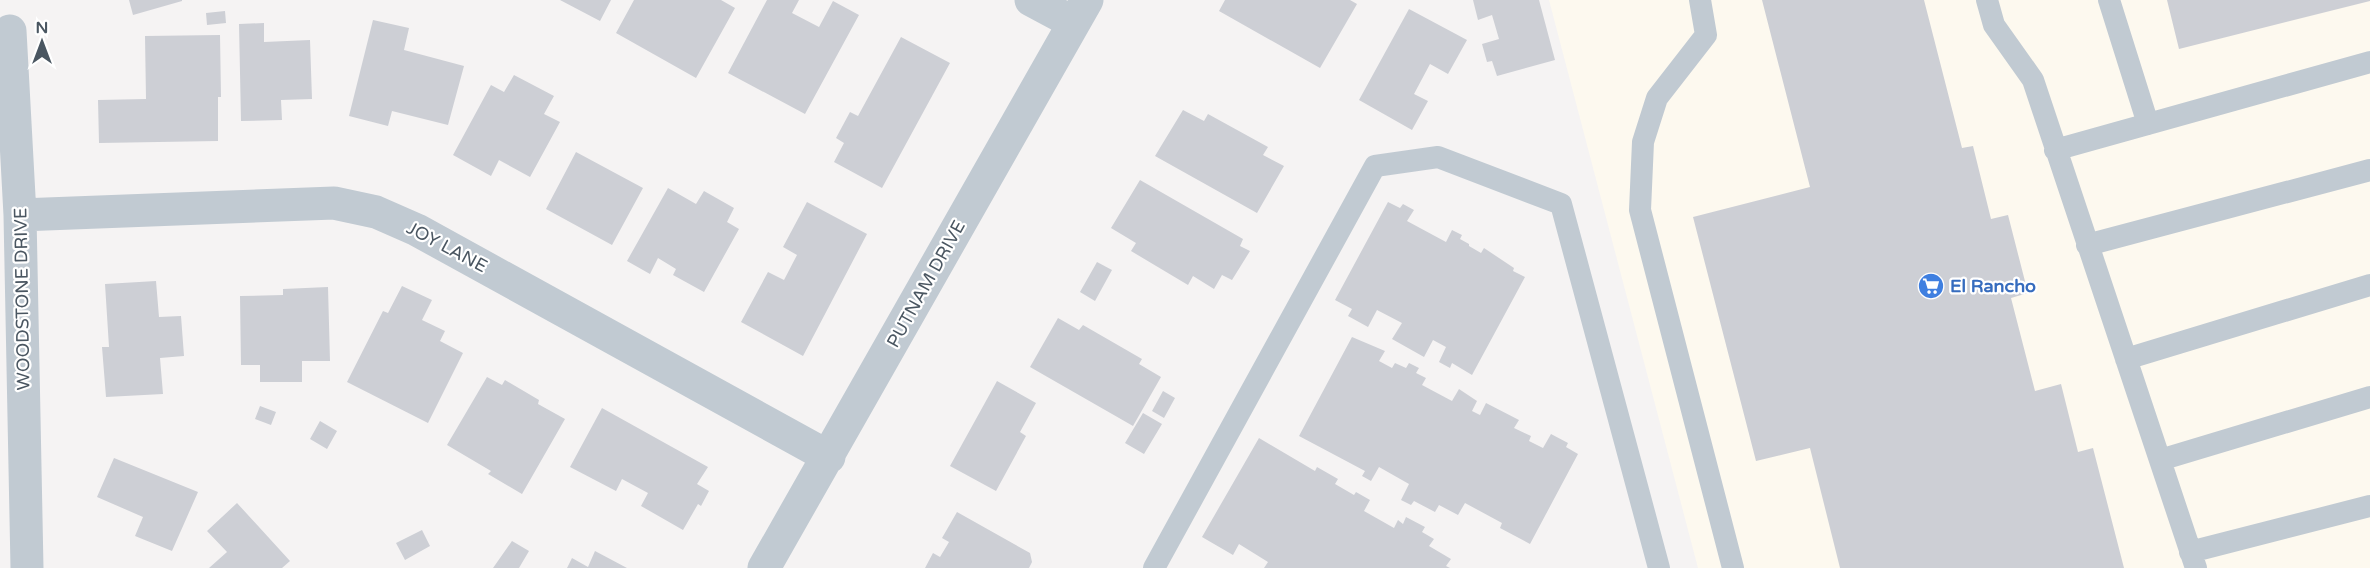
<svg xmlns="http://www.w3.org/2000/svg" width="2370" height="568" viewBox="0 0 2370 568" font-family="'Varela Round',sans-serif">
	<rect width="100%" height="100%" fill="#f5f3f3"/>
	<path fill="#fdf9ef" d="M1549,0H2370V568H1698Z"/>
	<path fill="#cdcfd5" d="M129,0H182V1L133,15Z
		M560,0H611L600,21Z
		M634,0H721L735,8L696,78L616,33Z
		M767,0H799L792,13L819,27L833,1L859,15L805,114L728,73Z
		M1225,0H1350L1357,4L1320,68L1219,11Z
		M1473,0H1539L1555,60L1497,76L1492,61L1487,62L1482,44L1499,39L1492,15L1478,20Z
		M1762,0H1924L1962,148L1973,146L1991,219L2008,215L2028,293L2011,298L2035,391L2061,384L2078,452L2093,448L2124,568H1840L1810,448L1756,461L1693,217L1810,187Z
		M2167,0H2370V1L2179,49Z
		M1409,9L1467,40L1448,74L1430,64L1414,94L1428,101L1412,130L1359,100Z
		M225,11L226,23L207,25L206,13Z
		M373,20L409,28L404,50L464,66L448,125L392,111L388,126L349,116Z
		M264,23V42L310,40L312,99L281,100L282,120L241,121L239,24Z
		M220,35L221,97H218V141L99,143L98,100L146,99L145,36Z
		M901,37L950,63L882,188L834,162L844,143L836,138L850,112L858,116Z
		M514,75L554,96L544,114L560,122L530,177L499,160L491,176L453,155L491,85L504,92Z
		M1183,110L1204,121L1208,114L1268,147L1263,155L1284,166L1257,213L1155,156Z
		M576,152L643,188L612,245L546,209Z
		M1140,180L1243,239L1240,246L1250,251L1232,280L1222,275L1214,289L1193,276L1188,285L1131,251L1136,243L1111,228Z
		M668,188L696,204L704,191L734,208L727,222L739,229L704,292L673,275L676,269L658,258L650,274L627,261Z
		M807,202L867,234L803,356L741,322L768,272L784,280L797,255L783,247Z
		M1388,202L1400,208L1403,204L1414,210L1407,221L1446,242L1452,230L1462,235L1460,239L1469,244V246L1481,253L1484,248L1514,268L1513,271L1525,277L1472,375L1452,363L1450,368L1439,362L1446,347L1433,340L1424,357L1392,339L1402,323L1377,310L1368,327L1348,316L1352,309L1335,300Z
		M1097,262L1112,270L1095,301L1080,292Z
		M156,281L159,317L181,316L184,356L160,358L163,394L106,397L102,347H109L105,284Z
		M402,286L432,300L422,320L445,331L440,341L463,353L428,423L347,382L383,311L388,313Z
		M328,287L330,361H302V382H260V365H241L240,296L283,295V289Z
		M1058,318L1079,330L1083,325L1142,359L1139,364L1161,377L1133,426L1030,367Z
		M1352,337L1385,351L1379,361L1392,368L1395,363L1406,368L1409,363L1419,368L1416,373L1426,378L1422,385L1452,401L1459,389L1477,401L1472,411L1480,415L1486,403L1519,420L1514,428L1531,436L1529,441L1543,448L1551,434L1568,443L1566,447L1578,454L1530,544L1500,528L1502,523L1465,503L1458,515L1439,505L1435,512L1414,501L1411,505L1401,500L1409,484L1379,467L1371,481L1362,476L1365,471L1299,436Z
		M487,377L502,385L505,380L539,400L538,404L565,419L522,494L488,474L491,471L447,445Z
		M997,381L1036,403L1020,432L1026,436L996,491L950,466Z
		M1163,391L1175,398L1164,418L1152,411Z
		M260,406L276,412L271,425L255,419Z
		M602,408L708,467L697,484L709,491L701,506L698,504L683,530L641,506L648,493L622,479L616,491L570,467Z
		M1143,413L1162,424L1144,454L1125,443Z
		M320,421L337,431L327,449L310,439Z
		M1259,438L1315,471L1317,467L1338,479L1335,484L1354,495L1356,492L1370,500L1364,511L1394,528L1398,520L1403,524L1406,517L1425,527L1422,532L1434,539L1429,546L1451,559L1446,566L1450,568H1264L1268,562L1239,544L1233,555L1202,537Z
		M114,458L198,492L172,551L135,536L143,517L97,497Z
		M237,503L290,561L282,568H209L227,552L207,531Z
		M957,512L1030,553L1032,562L1029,568H925L933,553L940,557L949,542L942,538Z
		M422,530L430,546L405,560L396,543Z
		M512,541L529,551L519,568H493Z
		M595,551L627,568H567L572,558L588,567Z"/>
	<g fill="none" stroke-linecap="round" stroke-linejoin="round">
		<path stroke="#c1cad2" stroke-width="22" d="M1700,0L1706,35L1657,98L1643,142L1640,210L1733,568
			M1987,0L1994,25L2033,80L2196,568
			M2109,0L2148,124
			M2055,150L2370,62
			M2087,245L2370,170
			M2126,359L2370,285
			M2160,460L2370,397
			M2190,552L2370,506
			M1154,568L1375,166L1438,157L1561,204L1659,568"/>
		<path stroke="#c1cad2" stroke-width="33" d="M1031,0L1074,23
			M10,31L20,215L27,568
			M20,215L334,203L376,212L417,230L829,457
			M764,568L1087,0"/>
	</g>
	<defs>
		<g id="supermarket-disc" transform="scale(1.35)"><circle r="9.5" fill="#3f7fe0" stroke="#fff"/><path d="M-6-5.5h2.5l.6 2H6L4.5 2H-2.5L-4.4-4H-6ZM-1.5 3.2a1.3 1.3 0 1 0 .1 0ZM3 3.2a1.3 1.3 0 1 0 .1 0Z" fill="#fff"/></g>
	</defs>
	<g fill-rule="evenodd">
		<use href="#supermarket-disc" x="1931" y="286"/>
	</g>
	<g text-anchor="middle" stroke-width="4.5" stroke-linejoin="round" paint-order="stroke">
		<g font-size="18" fill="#4a5661" stroke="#fff">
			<text transform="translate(447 247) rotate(28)" y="6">JOY LANE</text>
			<text transform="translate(926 284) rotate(-61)" y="6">PUTNAM DRIVE</text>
			<text transform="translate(22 299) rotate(-91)" y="6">WOODSTONE DRIVE</text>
		</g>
		<g font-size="18" font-weight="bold" fill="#366cbe" stroke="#fff" text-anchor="start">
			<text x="1950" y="292">El Rancho</text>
		</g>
	</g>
	<g transform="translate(42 42)" stroke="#ffffff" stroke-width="4.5" paint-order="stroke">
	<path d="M0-4.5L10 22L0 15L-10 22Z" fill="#4a5661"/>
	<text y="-9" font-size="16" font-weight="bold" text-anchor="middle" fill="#4a5661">N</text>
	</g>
</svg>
